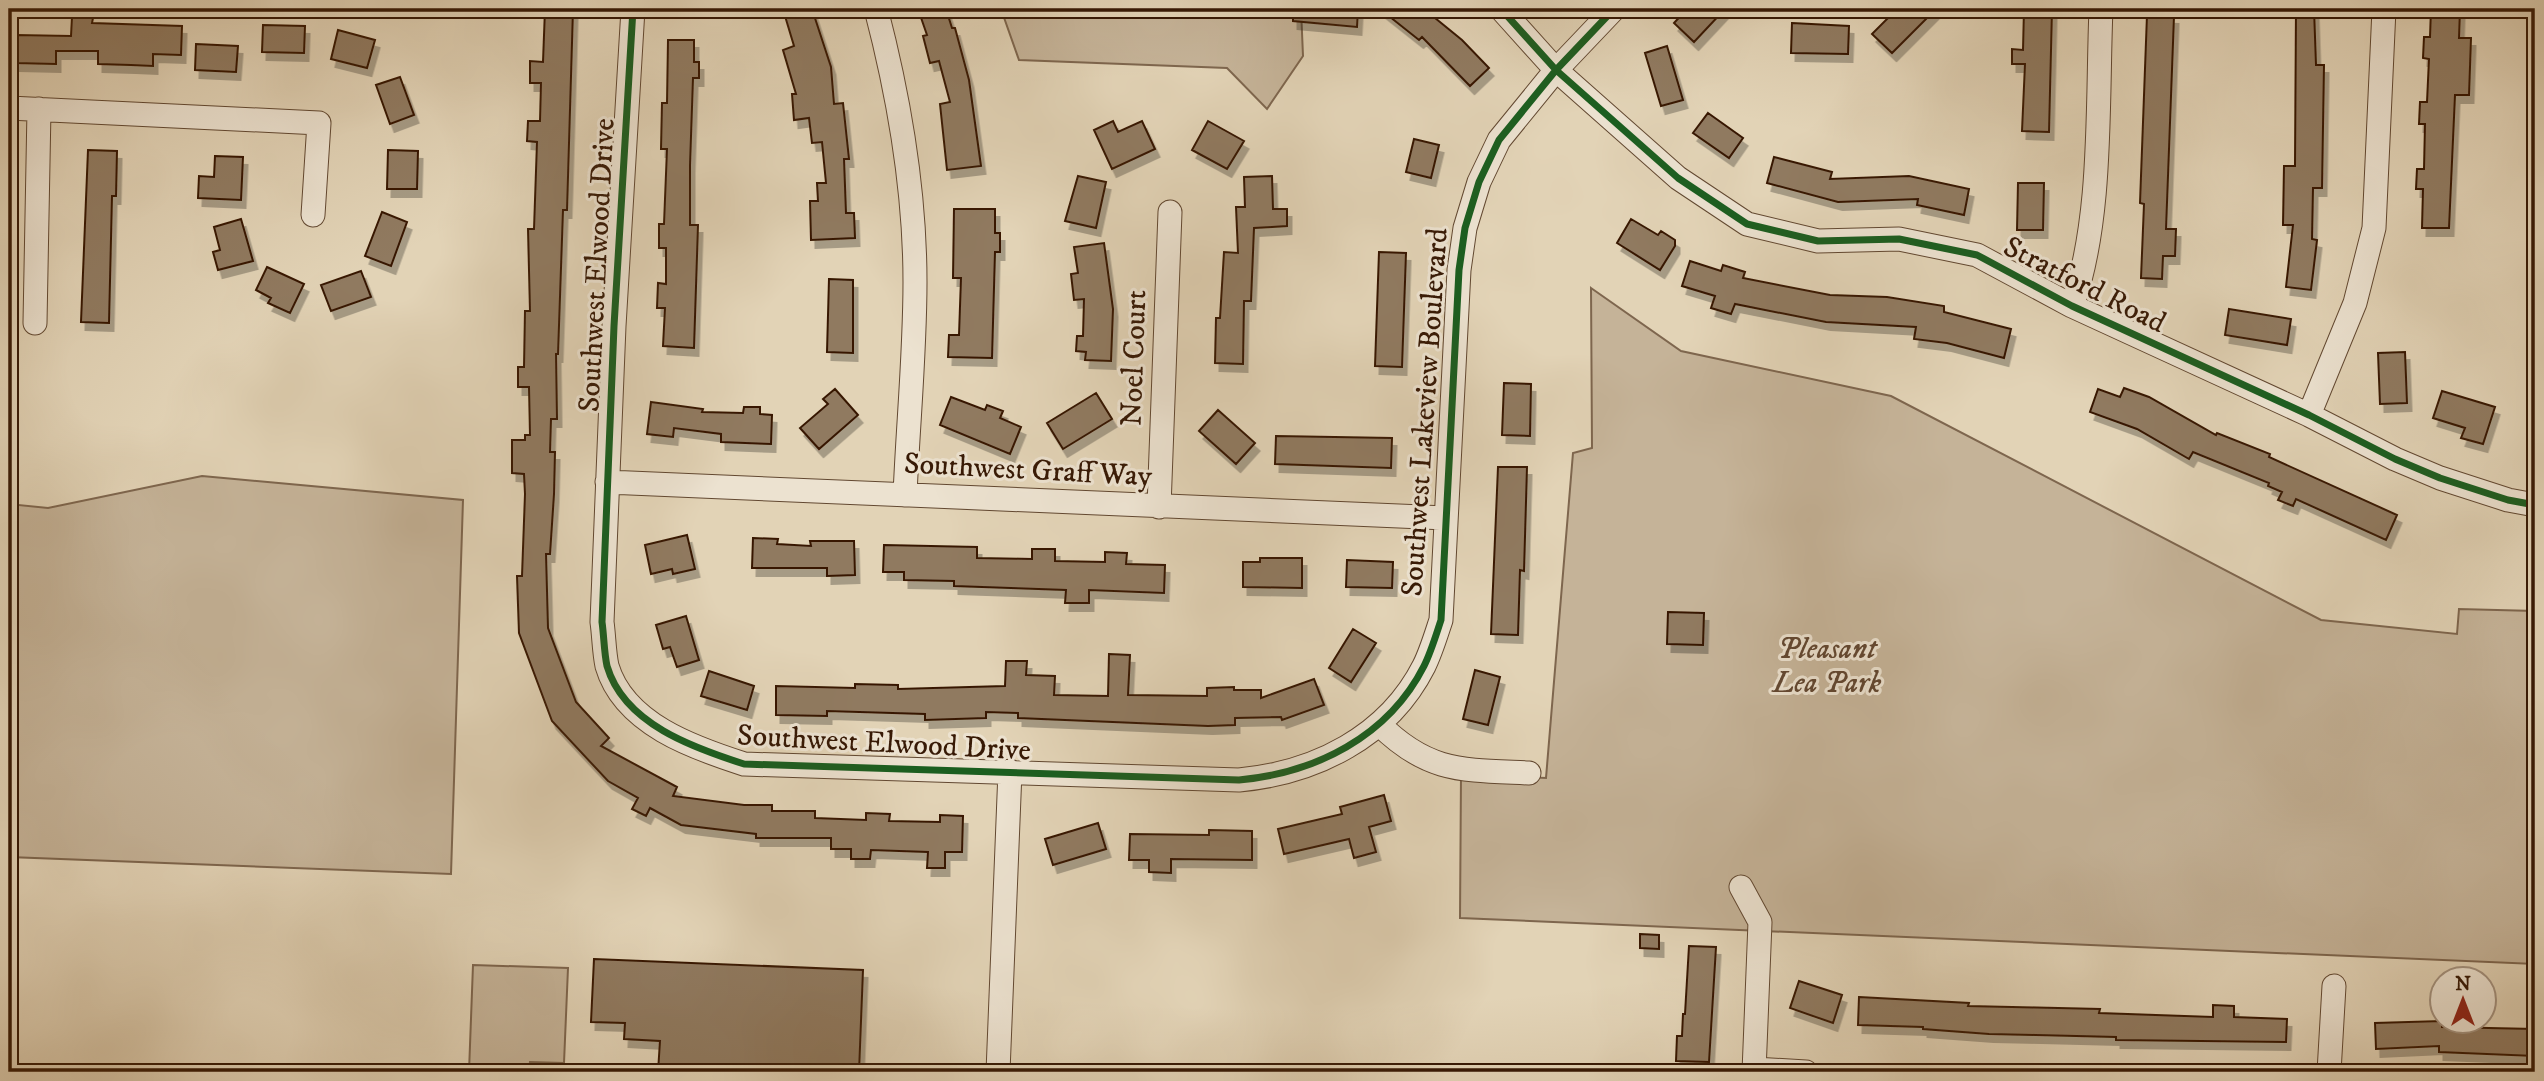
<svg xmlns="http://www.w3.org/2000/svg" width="2544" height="1081" viewBox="0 0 2544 1081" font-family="'IM FELL DW Pica',serif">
	<defs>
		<filter id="shadow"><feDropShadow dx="4.5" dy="8" stdDeviation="0" flood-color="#0004"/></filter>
	</defs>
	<rect width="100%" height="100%" fill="#e2d3b6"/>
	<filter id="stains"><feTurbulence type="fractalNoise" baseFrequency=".00286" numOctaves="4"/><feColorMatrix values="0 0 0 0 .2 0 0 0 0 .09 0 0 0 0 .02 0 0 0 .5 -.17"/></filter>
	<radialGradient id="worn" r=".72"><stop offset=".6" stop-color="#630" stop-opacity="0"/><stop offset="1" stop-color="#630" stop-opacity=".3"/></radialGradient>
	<path fill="#c5b398" stroke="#7e664e" stroke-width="2" d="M1001,9H1301L1303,56L1267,109L1227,68L1019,60Z
		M1591,288L1681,351L1891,396L2321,620L2457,634L2459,609L2535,611V964L1460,918L1461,774L1546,778L1573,453L1592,448Z
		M202,476L463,500L451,874L9,857V504L48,508Z
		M473,965L568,968L564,1063L530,1062L529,1072H469Z"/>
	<path fill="#907a61" stroke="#371905" stroke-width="2" filter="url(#shadow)" d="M545,9H573L567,210H563L558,354H556L557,419H551L550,452H555L554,494L550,554H546L548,628L576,702L609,738L601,746L677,787L673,796L744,805H772V811H815V818L866,820V813L890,814L889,821L940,822V815L963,816L962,852H945V868H927L928,852L871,850L870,859H851V849H831V838H756V834L681,825L650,808L646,816L632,809L638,798L608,781L552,721L519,633L517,576H522L525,494L524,474L512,473V440H525V435H530L529,387H518V367H524L525,311H530L528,229H534L537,142L527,141L528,121H540L541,83H530V61L543,62Z
		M812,9L831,67L834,104L843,103L849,159H844L846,213H854L855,238L811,240L810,201H818L817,183H826L822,142L812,143L809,118L794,120L792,94H796L783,50L794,46L785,16Z
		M918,9H946L952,28H955L969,80L981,166L947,170L940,104L950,102L939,61L930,63L923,36L927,35Z
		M1293,9H1358L1357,27L1293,21Z
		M1380,9H1424L1462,40L1489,68L1470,86L1422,37L1419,40Z
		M1687,9H1725L1694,42L1674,23Z
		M1897,9H1936L1892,53L1872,34Z
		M2024,9H2052L2049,132L2022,131L2025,64H2012V49L2023,50Z
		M2296,9H2314L2316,65H2324L2322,188H2313L2312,239L2317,240L2311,290L2286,287L2293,225H2283L2284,166H2295Z
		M2431,9H2460L2459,38H2471L2469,95H2455L2449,228H2422L2423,189H2416L2417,169H2424L2425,124H2419L2420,102H2427L2429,59L2423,58L2424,37H2430Z
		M2147,15L2174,16L2166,229H2176L2175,256H2163L2162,279L2141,278L2144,204L2140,203Z
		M72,17L93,18L92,23L182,26L181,55L153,54V66L131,65L98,64V51H56V64L15,63L16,35L71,36Z
		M1792,23L1849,26L1848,54L1791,53Z
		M263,25L305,26L304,53L262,52Z
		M338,30L375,40L367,68L331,59Z
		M668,40H694V62H699V78H693L690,165V225H698L694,348L663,346L665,308H657L658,283L666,284V248H659V224H664L667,149H661L662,103H667Z
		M196,44L238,46L236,72L195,70Z
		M1667,46L1683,100L1661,106L1645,53Z
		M400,77L414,115L390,124L376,85Z
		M1708,113L1743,138L1729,158L1693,133Z
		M1113,121L1118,132L1142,121L1155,149L1112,169L1094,130Z
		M1208,121L1244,141L1227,169L1192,150Z
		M1414,139L1439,145L1431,178L1406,172Z
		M88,150L117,151L116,196H112L109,323L81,322Z
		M388,150L418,151L417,189H387Z
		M215,156L243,157L241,200L198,198L199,176L214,177Z
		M1774,157L1832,172L1830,179L1909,176L1969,189L1964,215L1917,205L1918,199L1838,202L1767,183Z
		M1078,176L1106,182L1096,228L1065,221Z
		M1272,176L1273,209H1287V226L1254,228L1251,301H1244L1243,364L1215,363L1216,318H1220L1224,252L1238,253L1236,207H1245L1244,177Z
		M2018,183H2044L2043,230H2017Z
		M954,209H995V233H1000V252H995L992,358L948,357L949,335H959L961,278H953Z
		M382,212L407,222L391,266L365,256Z
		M241,219L253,261L218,270L213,252L220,250L214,227Z
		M1631,219L1658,235L1661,231L1675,240V246L1660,270L1617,243Z
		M1104,243L1113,309L1111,361L1085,360L1086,352L1076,351L1077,336H1083L1084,299L1074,300L1071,274L1078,273L1074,247Z
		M1379,252L1406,253L1402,367L1375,366Z
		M1690,261L1721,271L1723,265L1745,272L1743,278L1830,295L1887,297L1944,306V312L2011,329L2004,358L1947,343L1914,339L1916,327L1826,322L1735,304L1731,314L1711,308L1715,296L1682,286Z
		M267,267L304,284L290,313L268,303L271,298L256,290Z
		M361,271L371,297L331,311L321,285Z
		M829,279L853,280V353L827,352Z
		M2229,309L2291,319L2287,345L2225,335Z
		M2405,352L2407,403L2380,404L2378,353Z
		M1504,383L1531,384L1530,436L1502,435Z
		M2124,388L2149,397L2216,435L2217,433L2270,454L2269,457L2397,515L2386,540L2296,499L2293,506L2278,500L2282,492L2268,486L2269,483L2193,452L2189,459L2137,429L2090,412L2098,389L2120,397Z
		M835,389L858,415L819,449L800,428L828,404L823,399Z
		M2442,391L2495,407L2483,444L2461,438L2465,428L2433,418Z
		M1096,393L1112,419L1063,449L1047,423Z
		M951,397L985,410L987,405L1003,411L1000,418L1021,427L1010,454L940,425Z
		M651,402L703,409L702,412L743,413L744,407H760V414L772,415L771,444L721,442V434L674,428L673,437L647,434Z
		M1218,410L1255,443L1236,464L1199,431Z
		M1276,436L1392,438L1391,468L1275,464Z
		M1498,467H1527L1524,571L1520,570L1518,635L1491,634Z
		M687,535L695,569L673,574L672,569L651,574L645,545Z
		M753,538L778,539L777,544L811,546L810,541H854L855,575L827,576V568H752Z
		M884,545L977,547V558L1032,559V549H1055V561L1105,562V552L1127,553L1126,564L1165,565L1164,593L1089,590V603H1065L1066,590L954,586V581L904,580V572H883Z
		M1260,558H1302V588L1243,587V562H1260Z
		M1347,560L1393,562L1392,588L1346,587Z
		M1668,612L1704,613L1703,645L1667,644Z
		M686,616L699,660L677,667L670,647L663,649L656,625Z
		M1353,629L1376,643L1351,682L1329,668Z
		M1109,654L1130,655L1128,695L1207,696V688L1234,687V690H1261V698L1314,679L1324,705L1282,720L1281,717L1235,718V725L1208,726L1018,718V713L986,712V718L925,720V714L827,711V716L776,715V686L855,688V684L898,685V689L1005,686L1006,661H1027L1026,675L1055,676L1054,695L1108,696Z
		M1475,670L1500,677L1488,725L1463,719Z
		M709,671L754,686L747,710L701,696Z
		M1384,795L1391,821L1369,827L1376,852L1354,858L1349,839L1284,854L1278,829L1342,814L1340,807Z
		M1098,823L1106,849L1053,865L1045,839Z
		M1209,830L1252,831V860L1171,859V873L1149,872V860H1129L1130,834L1209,835Z
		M1640,934L1659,935V949L1640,948Z
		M1689,946L1716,947L1709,1062L1676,1061L1677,1036H1682L1683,1014H1685Z
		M594,959L863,970L859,1072H658L660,1041L624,1039L625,1023L591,1022Z
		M1799,981L1842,995L1833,1023L1790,1008Z
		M1859,997L1969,1003L1968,1006L2100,1009L2099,1013L2213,1017V1005L2234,1006V1017L2287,1019L2286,1042L2116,1040V1037L1989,1034L1923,1029V1027L1858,1025Z
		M2442,1021V1027L2535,1029V1056L2439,1052V1046L2376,1049L2375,1023Z"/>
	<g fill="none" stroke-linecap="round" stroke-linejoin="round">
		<g stroke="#624831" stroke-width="25">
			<path id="street" d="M633,9L614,326L602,622C604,636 604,652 607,666C624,724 694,748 744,764L1239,780C1315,773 1388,737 1424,666C1431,652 1436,635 1441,620L1459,270L1465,228L1479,182L1499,140L1556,70L1614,9
				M876,9C899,97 915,190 915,282C915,353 908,424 905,495
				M1501,9L1556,70L1678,178L1747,224L1818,241L1899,239L1977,255L2072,306L2309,415L2395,459L2440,478L2508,500L2535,505
				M9,108L319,123L313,215
				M2072,306C2103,219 2097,102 2101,9
				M35,323L39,109
				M2309,415L2355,303L2374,228L2384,9
				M607,482L1446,518
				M1159,507L1170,212
				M1379,724C1428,773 1463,770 1529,773
				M1741,887L1760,922L1754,1072
				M1754,1069L1806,1072
				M998,1072L1010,771
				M2329,1072L2334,986"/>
		</g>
		<use href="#street" stroke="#ece2d0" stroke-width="23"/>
		<g stroke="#ece2d0" stroke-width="11">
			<path id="cycleway" d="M633,9L614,326L602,622C604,636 604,652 607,666C624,724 694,748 744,764L1239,780C1315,773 1388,737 1424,666C1431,652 1436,635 1441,620L1459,270L1465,228L1479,182L1499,140L1556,70L1614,9
				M1501,9L1556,70L1678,178L1747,224L1818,241L1899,239L1977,255L2072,306L2309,415L2395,459L2440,478L2508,500L2535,505"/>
		</g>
		<use href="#cycleway" stroke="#1b5e20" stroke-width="7"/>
	</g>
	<g text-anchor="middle" stroke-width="6" stroke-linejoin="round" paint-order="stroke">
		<g font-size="30" fill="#371905" stroke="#ece2d0">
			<text transform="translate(596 265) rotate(-87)" y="10">Southwest Elwood Drive</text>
			<text transform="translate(2085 284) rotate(27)" y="10">Stratford Road</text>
			<text transform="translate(1133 358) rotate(-88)" y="10">Noel Court</text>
			<text transform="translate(1424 412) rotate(-86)" y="10">Southwest Lakeview Boulevard</text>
			<text transform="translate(1028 469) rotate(3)" y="10">Southwest Graff Way</text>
			<text transform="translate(884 742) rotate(3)" y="10">Southwest Elwood Drive</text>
		</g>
		<g font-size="30" font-style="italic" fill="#624731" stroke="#ece2d0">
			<text x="1827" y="658">Pleasant<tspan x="1827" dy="34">Lea Park</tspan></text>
		</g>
	</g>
	<rect width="2544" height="1081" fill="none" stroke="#e2d3b6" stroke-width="35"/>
	<rect x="10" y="10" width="2523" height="1060" fill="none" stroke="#371905" stroke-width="3.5"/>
	<rect x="18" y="18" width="2509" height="1046" fill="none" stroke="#371905" stroke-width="2"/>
	<g transform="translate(2463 1000)"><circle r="33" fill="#ece2d0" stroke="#a4927f" stroke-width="2"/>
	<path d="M0-5L12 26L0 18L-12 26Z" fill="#8f2418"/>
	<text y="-10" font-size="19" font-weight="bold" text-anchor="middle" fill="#371905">N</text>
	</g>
	<rect width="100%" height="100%" filter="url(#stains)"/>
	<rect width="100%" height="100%" fill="url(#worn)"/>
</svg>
